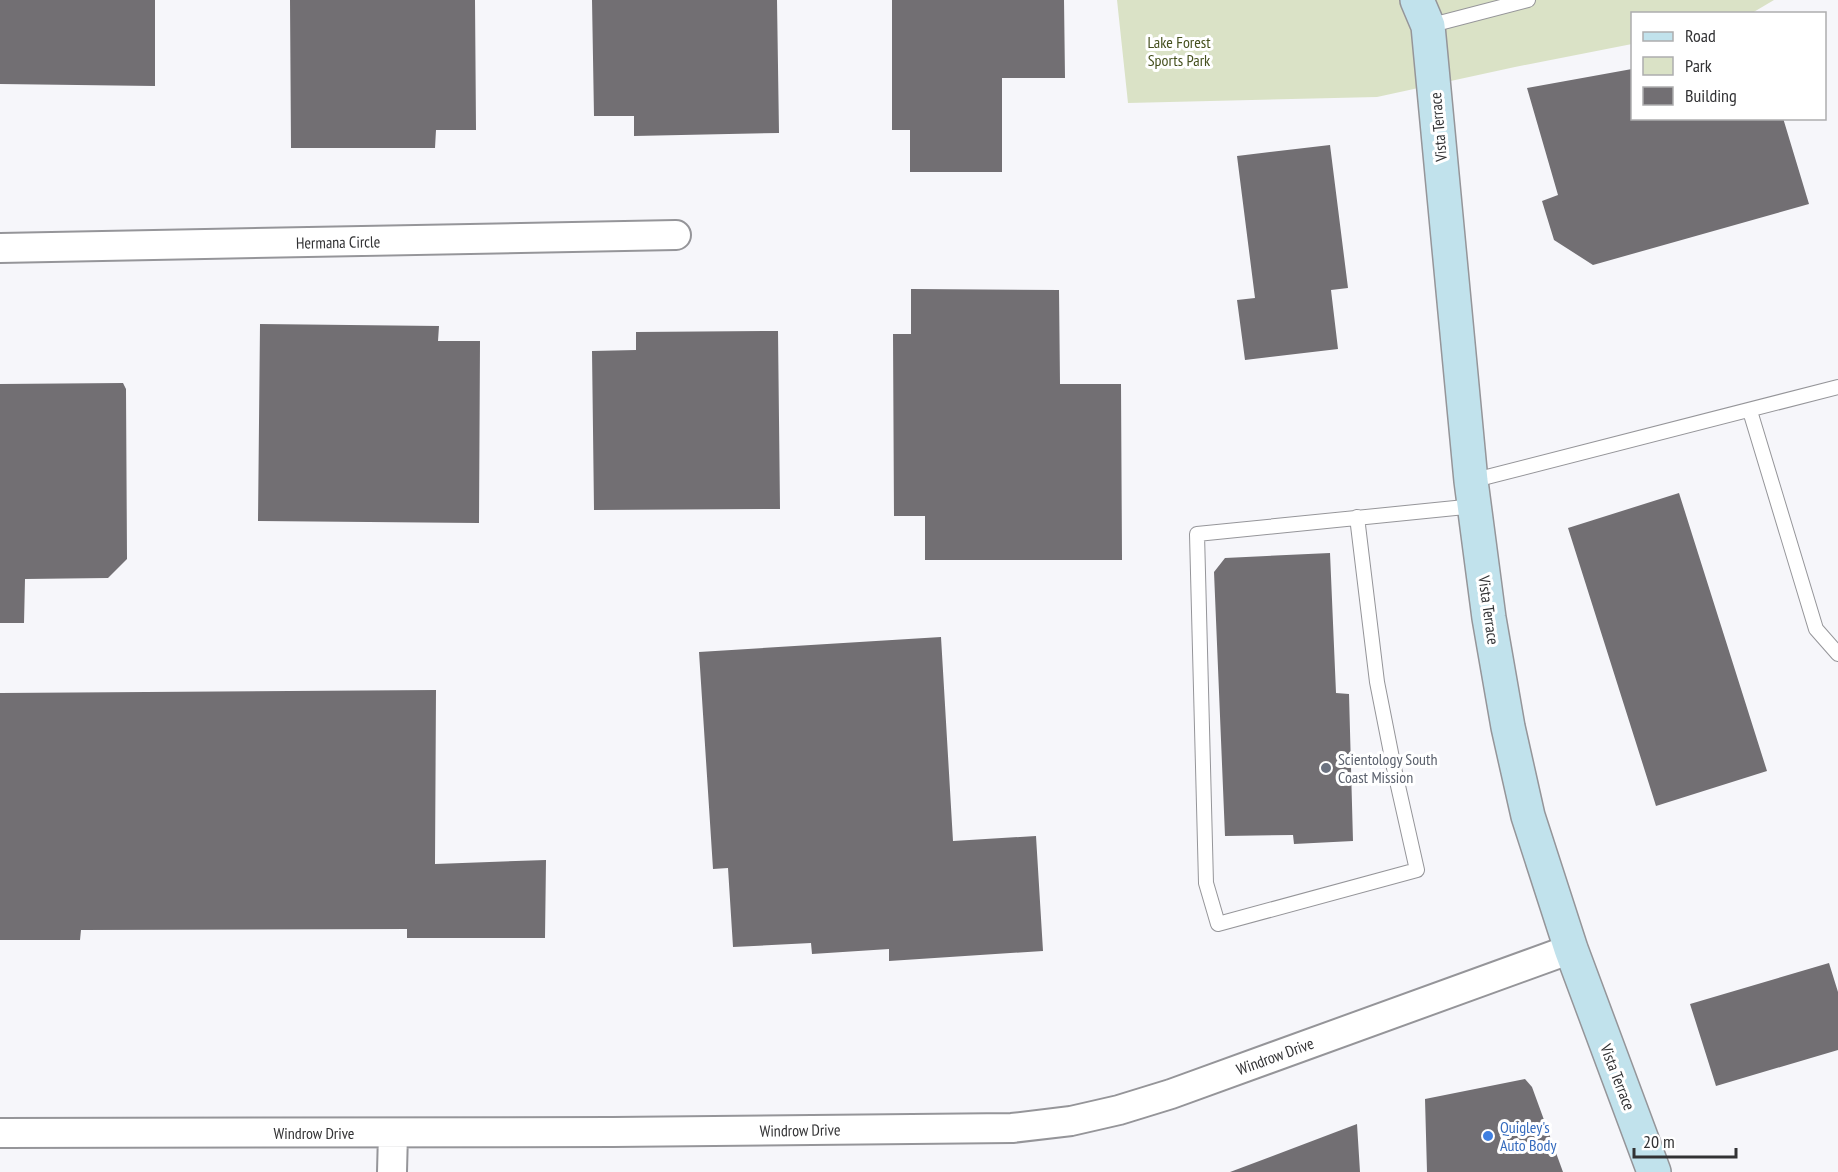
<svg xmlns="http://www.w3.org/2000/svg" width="1838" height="1172" viewBox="0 0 1838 1172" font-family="'PT Sans Narrow',sans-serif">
	<rect width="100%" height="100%" fill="#f6f6fa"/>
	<path fill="#dae2c6" d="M1117,0H1774L1752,13L1632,14V44L1515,67L1377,97L1128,103Z"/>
	<path fill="#726f73" d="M0,0H155V86L0,84Z
		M290,0H475L476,130H436L435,148H291Z
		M592,0H777L779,133L634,136V116H594Z
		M892,0H1064L1065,78H1002V172H910V130H892Z
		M1632,69V118H1783L1809,204L1593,265L1554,240L1542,201L1558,195L1527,88Z
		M1330,145L1348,288L1331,290L1338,349L1245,360L1237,300L1255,298L1237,156Z
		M911,289L1059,290L1060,384H1121L1122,560H925V516H894L893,334H911Z
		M260,324L439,326L438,341H480L479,523L258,521Z
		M778,331L780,509L594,510L592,351L636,350V332Z
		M123,383L126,389L127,559L108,578L25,579L24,623H0V384Z
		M1679,493L1767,771L1656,806L1568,528Z
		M1330,553L1336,693L1349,694L1353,841L1294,844L1293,835L1225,836L1214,572L1225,558Z
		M941,637L953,841L1036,836L1043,951L889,961V949L812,954L811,943L733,947L728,868L713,869L699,652Z
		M436,690L435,864L546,860L545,938H407V929L81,930L80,940H0V693Z
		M1829,963L1838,992V1050L1716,1086L1690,1004Z
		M1525,1079L1532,1087L1563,1172H1427L1425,1099Z
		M1357,1124L1360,1172H1230Z"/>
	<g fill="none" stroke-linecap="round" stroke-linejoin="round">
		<g stroke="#959599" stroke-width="16">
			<path id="lane" d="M1428,26L1528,0
				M1750,411L1816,629L1838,654
				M1471,481L1838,387
				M1357,517L1377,682L1394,768L1417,870L1218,924L1206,883L1197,534L1475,506"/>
		</g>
		<g stroke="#959599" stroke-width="32">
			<path id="street" d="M0,248L676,235
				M0,1133L613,1132L1012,1128L1071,1121L1119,1110L1171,1094L1571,949
				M392,1172L393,1133"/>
		</g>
		<g stroke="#959599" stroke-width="36">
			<path id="secondary" d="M1417,0L1428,26L1471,481L1489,618L1508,727L1528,816L1571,949L1654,1172"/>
		</g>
		<use href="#lane" stroke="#fff" stroke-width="14"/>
		<use href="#street" stroke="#fff" stroke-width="28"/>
		<use href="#secondary" stroke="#c1e2ec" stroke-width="33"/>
	</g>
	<circle fill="#6b7280" stroke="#fff" stroke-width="2" cx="1326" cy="768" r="6"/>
	<circle fill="#3f7fe0" stroke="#fff" stroke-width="2" cx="1488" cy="1136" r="6"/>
	<g text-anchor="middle" stroke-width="6" stroke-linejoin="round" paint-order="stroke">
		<g font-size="16" fill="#45501e" stroke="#fff">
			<text x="1179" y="48">Lake Forest<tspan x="1179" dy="18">Sports Park</tspan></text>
		</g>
		<g font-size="16" fill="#323234" stroke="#fff">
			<text transform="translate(1438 127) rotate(-95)" y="6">Vista Terrace</text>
			<text transform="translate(338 242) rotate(-1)" y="6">Hermana Circle</text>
			<text transform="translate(1489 610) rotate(82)" y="6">Vista Terrace</text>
			<text transform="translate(1275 1056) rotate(-20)" y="6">Windrow Drive</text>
			<text transform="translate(1618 1077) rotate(69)" y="6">Vista Terrace</text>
			<text transform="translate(800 1130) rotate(-1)" y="6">Windrow Drive</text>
			<text x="314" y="1139">Windrow Drive</text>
		</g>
		<g font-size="16" fill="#5b616d" stroke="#fff" text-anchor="start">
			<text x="1338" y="765">Scientology South<tspan x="1338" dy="18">Coast Mission</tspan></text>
		</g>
		<g font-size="16" fill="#366cbe" stroke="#fff" text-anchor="start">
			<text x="1500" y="1133">Quigley's<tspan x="1500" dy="18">Auto Body</tspan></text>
		</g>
	</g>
	<rect x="1631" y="12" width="195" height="108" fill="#ffffff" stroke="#adadae" stroke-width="1.5"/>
	<rect x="1643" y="32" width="30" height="9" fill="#c1e2ec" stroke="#adadae" stroke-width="1.5"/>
	<text x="1685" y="42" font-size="18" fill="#323234">Road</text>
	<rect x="1643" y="57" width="30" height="18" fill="#dae2c6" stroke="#adadae" stroke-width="1.5"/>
	<text x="1685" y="72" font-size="18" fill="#323234">Park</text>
	<rect x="1643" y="87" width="30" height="18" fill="#726f73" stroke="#adadae" stroke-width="1.5"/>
	<text x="1685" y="102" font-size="18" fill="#323234">Building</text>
	<path d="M1634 1148v9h102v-9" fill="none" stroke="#323234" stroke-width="3"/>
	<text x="1643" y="1148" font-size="18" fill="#323234" stroke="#ffffff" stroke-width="4.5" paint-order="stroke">20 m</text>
</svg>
